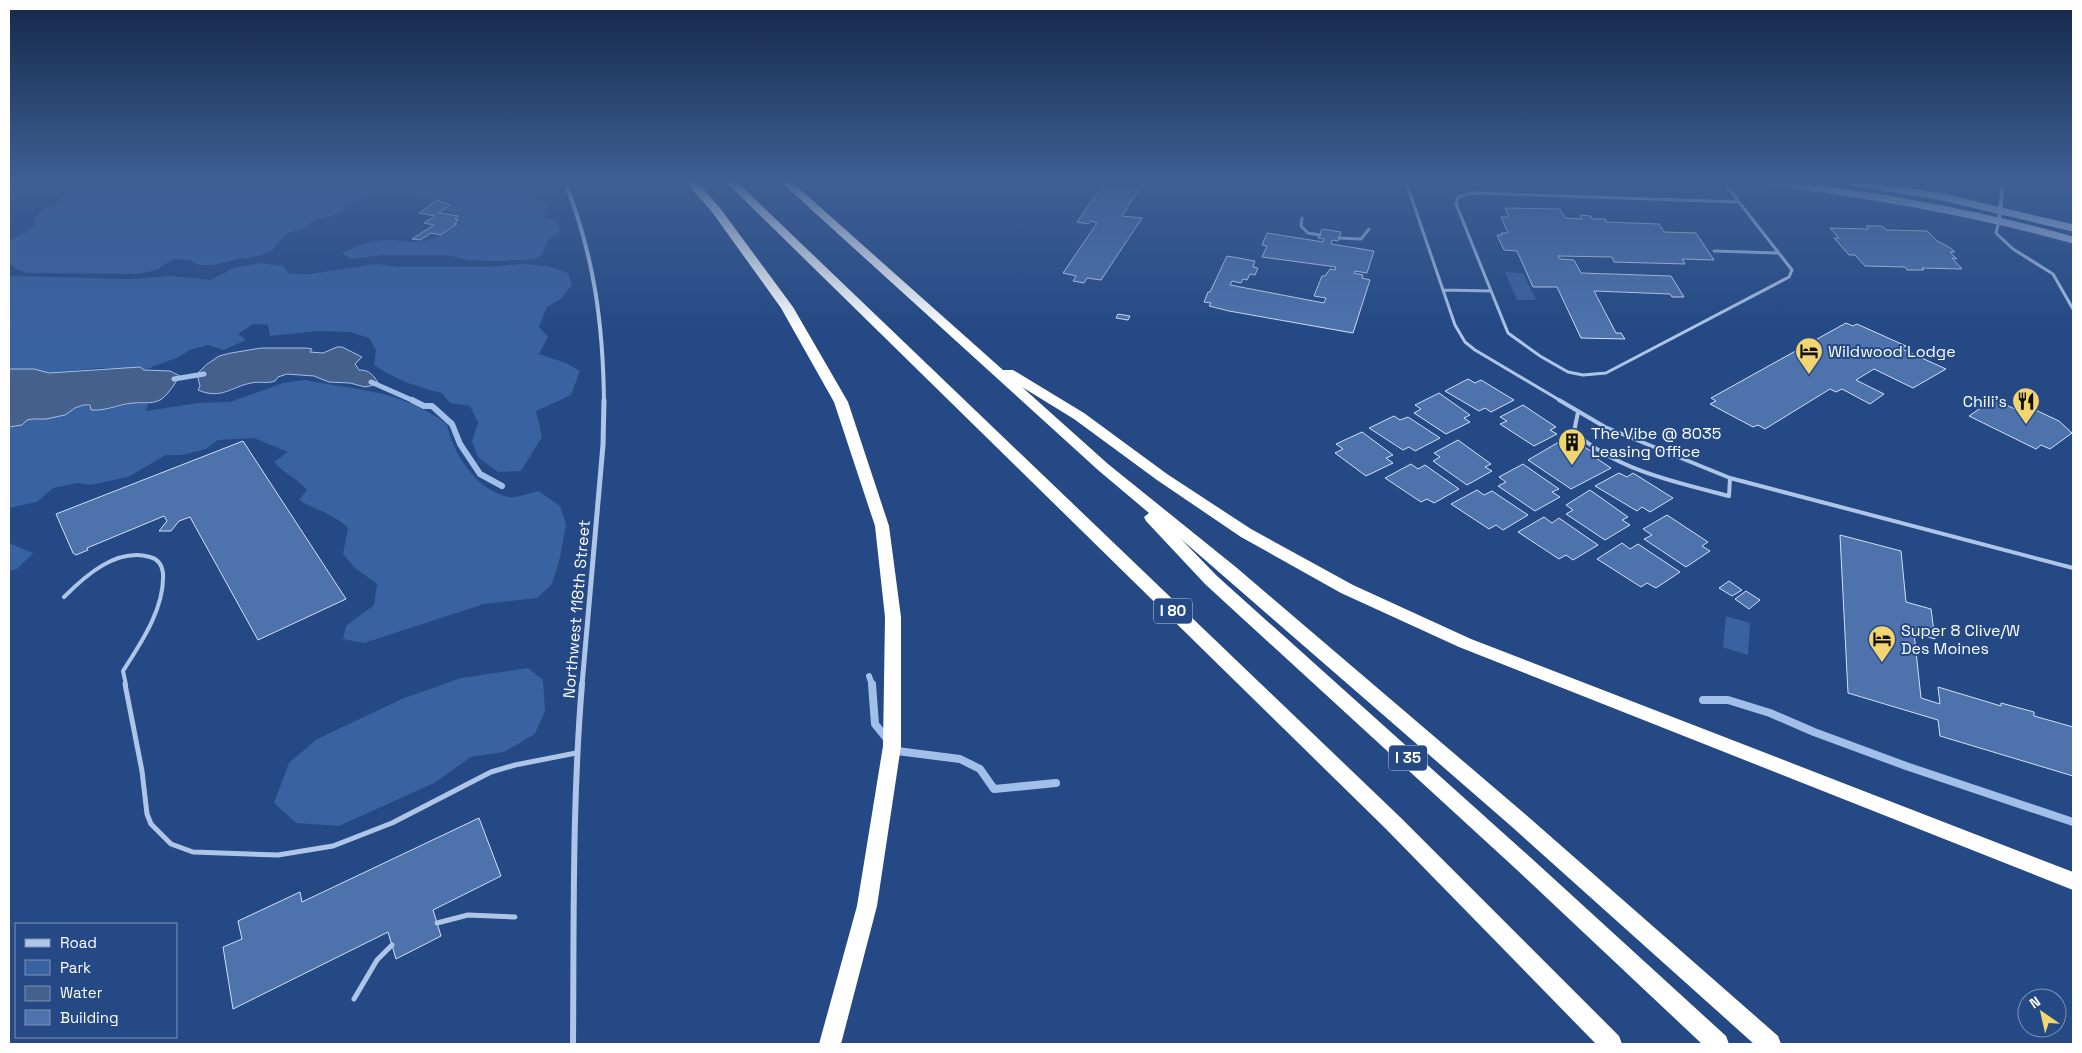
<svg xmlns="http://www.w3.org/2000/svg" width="2082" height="1053" viewBox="0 0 2082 1053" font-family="'Space Grotesk',sans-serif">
	<rect width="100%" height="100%" fill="#244984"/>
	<path fill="#3962a1" d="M9,182H41L9,202Z
		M85,182H415L363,198L344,207C339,219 326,215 316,220C306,226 298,232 287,233L270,252L246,259L241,258L213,265H199L190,260L174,259L156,270L138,274L27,273L14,268L9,262V240L27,232L37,225L33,219L44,210L54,206L69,190Z
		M428,182H506L502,185L507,191L521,185L530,186L529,193L535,200L549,203L543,217L555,220L561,230L548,240L542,255L534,259L501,261L468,260L446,255H384L351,259L342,253C357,245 376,239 394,240C405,241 414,244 425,241C439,238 449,232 460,224L461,215L446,211L455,203L448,200L411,194L418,186Z
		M260,263L283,266L289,274H309L378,264L398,267H485L523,264L547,266L568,273L572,285L561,299L547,307L539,327L548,337L539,354L566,363L580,371L571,395L536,411L542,437L521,471L498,472L478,457L472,441L478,423L470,406L450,403L442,393C417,387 396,380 374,365L376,350L369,338L350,332L319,331L270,336L268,325L253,324L238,334L246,340L224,350L208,345L190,350L179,357L144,370L100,368L48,373L34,369H9V276L130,279L171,276L211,280L233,268Z
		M1505,272L1523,273L1536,300H1517Z
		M304,380C361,391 398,389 447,424C452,453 477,491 509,497C517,498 530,493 539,491L560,506L566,524L560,558L552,584L537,598L484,604L364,643L343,639L346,626L374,605L377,584L355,568L343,554L348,528C334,514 315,510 299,500L307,490C296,477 283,473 274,462L288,452L254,438L218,440L206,449L182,455H166L128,477L91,485L78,483L53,488L37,502L9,508V427L22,425L27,420L33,419L65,415L71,410L83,405L106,410L132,403L148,404L146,411L198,403L230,402L283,383Z
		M9,543L33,553L17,569L9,571Z
		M1726,616L1750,623L1748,655L1723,647Z
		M528,668L543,680L545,711L535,734L504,752L471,757L434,783L339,826L296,823L274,803L289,763L317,739L404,698L461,678Z"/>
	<path fill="#46608c" stroke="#a2bfe9" d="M337,347H342L362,357L355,364L359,370C370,370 373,375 379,384L365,387L350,383L329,382L314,376L287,374L278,377L275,381C267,384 260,381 251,383C231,387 221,400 198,390L200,386L197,374L206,365L219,356L231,353L261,348H307L312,349L310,352L323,353Z
		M140,367L144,370L170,371L180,376C175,383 170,392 163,398C154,405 144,402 133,403C119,404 108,411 91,410L90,405H83L75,408L65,415L46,419H33L27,420L22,425L9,427V369H34L49,373Z"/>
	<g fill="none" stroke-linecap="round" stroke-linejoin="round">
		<path stroke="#a2bfe9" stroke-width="5" d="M174,379L204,374
			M371,382L414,401"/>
		<path stroke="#a2bfe9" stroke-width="6" d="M412,400L424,406H432L452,424L460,444L480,474L502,486
			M869,676L872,685"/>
		<path stroke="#a2bfe9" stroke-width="8" d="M872,684L875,724L888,740
			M1703,700H1728L1770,713L1814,732L1906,766L2073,822
			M894,748L897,751L960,759L980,769L994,789L1056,783"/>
	</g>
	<path fill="#4d72ac" stroke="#d2e0f6" d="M1105,182H1144L1122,216L1142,218L1101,280L1087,278L1084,283L1073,281L1076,276L1063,273L1097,223L1091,221L1088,224L1077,222Z
		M437,200L451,205L439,213L459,216L455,219L459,220L454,224H457L441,235L431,233L420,240L412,239L434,225L424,223L435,216L419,213Z
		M1505,208L1560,209L1565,218L1582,219L1580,215L1591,216L1592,219H1605L1606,222L1659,224L1664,232L1696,233L1714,260L1682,259L1685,264L1614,262L1612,257L1558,256L1560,259L1574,260L1581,273L1671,276L1684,297H1672L1670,294L1594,291L1616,333H1621L1625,339L1581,338L1557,287H1533L1517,251L1504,250L1497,235H1502L1501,233H1508L1501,217H1509Z
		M1866,226H1882L1886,230L1927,231L1937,241L1949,247L1955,252H1950L1957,259L1952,258L1962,269L1922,268L1924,270H1907L1905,267L1865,266L1855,255H1849L1834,238H1839L1830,228L1869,229Z
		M1322,229L1341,232L1338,241L1332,240L1331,244L1374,251L1367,273L1355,271L1354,273L1363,275L1362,278L1370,280L1353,333L1229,311L1209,306L1211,303L1204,302L1208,292H1210L1227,256L1255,261L1253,267L1258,268L1255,275L1250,274L1247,280L1243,279L1241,283L1232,281L1230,285L1324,303L1326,298L1314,296L1322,276H1325L1330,269L1335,270L1336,267L1262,257L1267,246L1262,245L1267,233L1323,242L1324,239L1318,238Z
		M1118,314L1130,316L1128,320L1116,318Z
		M1846,323L1853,326L1857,324L1906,346L1902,349L1946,369L1913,388L1874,369L1856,380L1884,394L1870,404L1842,389L1836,392L1830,389L1765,429L1758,425L1753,427L1710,404L1716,401L1711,398Z
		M1468,379L1475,383L1481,380L1514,400L1491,412L1485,408L1479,411L1445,391Z
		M1439,393L1470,415L1464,418L1470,422L1446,434L1414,413L1421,409L1415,405Z
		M1994,399L2019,411L2027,406L2059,421L2072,433L2050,449L2041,445L2036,449L1969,416Z
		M1523,405L1556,427L1550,430L1557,434L1534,446L1500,424L1507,421L1500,417Z
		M1394,416L1400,420L1408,417L1440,438L1415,451L1409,447L1403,450L1369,428Z
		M1362,432L1393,455L1386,458L1393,463L1366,476L1335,453L1343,449L1336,444Z
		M1564,439L1578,447L1581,445L1599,456L1596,458L1611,468L1571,489L1528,460Z
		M1458,440L1491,464L1485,467L1492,471L1467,485L1433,461L1440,457L1434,453Z
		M243,441L346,599L258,640L190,517L179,521L171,531H159L167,521L164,516L87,548L88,550L76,555L73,553L56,514Z
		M1411,464L1418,469L1425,465L1459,489L1434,503L1427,499L1421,502L1385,478Z
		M1523,464L1559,489L1552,492L1560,497L1535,511L1498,486L1506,482L1499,477Z
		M1619,473L1627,477L1633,473L1673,498L1650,512L1642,507L1637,511L1595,486Z
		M1477,490L1484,495L1492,491L1528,515L1503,530L1496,525L1489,529L1451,504Z
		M1590,490L1628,517L1622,520L1630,525L1605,540L1566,514L1573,510L1566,505Z
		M1667,515L1708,542L1702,546L1710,551L1686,567L1644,539L1652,535L1643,529Z
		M1544,517L1552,523L1559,518L1598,545L1573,560L1566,555L1559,559L1518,532Z
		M1840,535L1901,551L1906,602L1931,609L1935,639L1914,633L1921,698L1940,704L1938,687L2001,706V703L2034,712V716L2073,727V776L1940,736L1938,720L1848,693Z
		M1622,543L1630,549L1638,544L1680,572L1656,588L1647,583L1641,587L1597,559Z
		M1729,581L1742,590L1732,596L1719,588Z
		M1746,591L1760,600L1749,609L1735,599Z
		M479,818L501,876L433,910L441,936L396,959L388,932L233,1009L223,947L242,939L238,921L300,892L302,902Z"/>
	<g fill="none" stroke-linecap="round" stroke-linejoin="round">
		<path stroke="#aec5e8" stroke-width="3" d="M1406,182L1455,325L1465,342L1475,350L1561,401
			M1724,182L1739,202
			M1472,193L1739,202L1792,270L1789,277L1606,373L1583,375L1568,372L1540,356L1508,333L1456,204L1458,197Z
			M1302,218L1301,226L1308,233L1320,235
			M1999,221L1996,233L2013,249L2053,274L2073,309
			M1339,238L1361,239L1369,229
			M1714,251L1778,253
			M1443,290L1491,291"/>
		<path stroke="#aec5e8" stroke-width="4" d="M1559,400L1605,427L1730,478L2073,568
			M1578,412L1574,432C1617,470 1674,482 1729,496L1730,478
			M64,597C85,576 117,547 150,557C158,559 162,565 163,573C165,608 141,643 123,671L126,685"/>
		<path stroke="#aec5e8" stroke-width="5" d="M125,684L142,771L147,814L151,824L171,844L193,852L278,855L333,846L392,823L491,772L515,765L576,753
			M437,923L468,915L515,917
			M354,999L377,960L392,945"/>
		<path stroke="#aec5e8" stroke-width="4" d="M565,182C594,255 603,323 604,401
			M1999,221L2003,182"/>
		<path stroke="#aec5e8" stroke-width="5" d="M582,685L603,445L604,400"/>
		<path stroke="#aec5e8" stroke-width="6" d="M573,1044C574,924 572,804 582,684"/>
		<path stroke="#aec5e8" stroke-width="7" d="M1771,182C1873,195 1974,212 2073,240
			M1849,182L1938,196L2073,228"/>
		<path fill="#fff" fill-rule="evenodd" d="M686,182H697L720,208L793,307L848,402L889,526L901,617V746L877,906L841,1044H819L857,906L883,746L885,617L875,526L834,402L781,308L712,212Z
			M726,182H737L1400,817L1619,1036L1622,1044H1596L1386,829Z
			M781,182H792L1003,370H1013L1084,413L1167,474L1251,529L1353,585L1471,639L2073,872V890L1459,647L1341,593L1241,537L1157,480L1074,419L1022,387L1108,464L1237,568L1525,814L1778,1036L1781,1044H1754L1511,826L1181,539L1217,576L1530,857L1726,1036L1729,1044H1702L1516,869L1205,584L1146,521L1144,517L1149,513L1098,470Z"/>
	</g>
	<linearGradient id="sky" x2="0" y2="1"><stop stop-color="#142849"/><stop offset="0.55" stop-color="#3f5f94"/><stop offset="1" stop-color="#3f5f94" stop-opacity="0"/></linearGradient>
	<rect width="2082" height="330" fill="url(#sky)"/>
	<defs>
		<g id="hotel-pin" transform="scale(1.4375)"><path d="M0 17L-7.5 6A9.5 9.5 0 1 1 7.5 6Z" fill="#f2d471" stroke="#244984"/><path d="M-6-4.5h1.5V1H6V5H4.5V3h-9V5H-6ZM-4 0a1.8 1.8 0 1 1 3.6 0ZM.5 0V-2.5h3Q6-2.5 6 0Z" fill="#111"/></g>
		<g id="restaurant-pin" transform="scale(1.4375)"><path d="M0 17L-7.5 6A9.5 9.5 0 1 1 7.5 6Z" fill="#f2d471" stroke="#244984"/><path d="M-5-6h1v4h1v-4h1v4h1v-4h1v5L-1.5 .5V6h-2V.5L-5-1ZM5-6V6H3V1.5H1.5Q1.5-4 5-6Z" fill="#111"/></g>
		<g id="building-pin" transform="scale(1.4375)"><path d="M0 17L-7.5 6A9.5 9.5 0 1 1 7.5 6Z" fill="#f2d471" stroke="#244984"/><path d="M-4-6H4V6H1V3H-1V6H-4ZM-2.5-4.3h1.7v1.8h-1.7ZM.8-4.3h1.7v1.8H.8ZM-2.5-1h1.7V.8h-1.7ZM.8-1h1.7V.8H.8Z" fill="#111"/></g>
	</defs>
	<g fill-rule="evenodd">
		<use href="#hotel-pin" x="1809" y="351"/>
		<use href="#restaurant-pin" x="2026" y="401"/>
		<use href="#building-pin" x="1572" y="442"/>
		<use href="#hotel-pin" x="1882" y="639"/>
	</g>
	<g text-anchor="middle" stroke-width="4" stroke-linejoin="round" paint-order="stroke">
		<g fill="#244984" stroke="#bdc8da" stroke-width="1">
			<rect x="1154" y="598.5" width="38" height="25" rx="4"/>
			<rect x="1389" y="745.5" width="38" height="25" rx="4"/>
		</g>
		<g font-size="15" font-weight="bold" fill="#fff">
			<text x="1173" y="616">I 80</text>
			<text x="1408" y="763">I 35</text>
		</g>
		<g font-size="16" fill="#fff" stroke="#244984" text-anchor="start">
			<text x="1828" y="357">Wildwood Lodge</text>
			<text x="2007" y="407" text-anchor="end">Chili's</text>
			<text x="1591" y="439">The Vibe @ 8035<tspan x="1591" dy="18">Leasing Office</tspan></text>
			<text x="1901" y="636">Super 8 Clive/W<tspan x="1901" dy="18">Des Moines</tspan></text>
		</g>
		<g font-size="16" fill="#fff" stroke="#244984">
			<text transform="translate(576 609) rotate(-85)" y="6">Northwest 118th Street</text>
		</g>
	</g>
	<rect width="2082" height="1053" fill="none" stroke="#ffffff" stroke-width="20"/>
	<rect x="15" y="923" width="162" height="115" fill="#244984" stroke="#7c92b5"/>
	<rect x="25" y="939" width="25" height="8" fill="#aec5e8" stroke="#7c92b5"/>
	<text x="60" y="948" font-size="15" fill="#ffffff">Road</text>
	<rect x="25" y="960" width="25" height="15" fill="#3962a1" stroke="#7c92b5"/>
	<text x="60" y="973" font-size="15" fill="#ffffff">Park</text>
	<rect x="25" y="986" width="25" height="15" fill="#46608c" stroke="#7c92b5"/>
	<text x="60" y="998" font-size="15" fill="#ffffff">Water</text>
	<rect x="25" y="1010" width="25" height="15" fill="#4d72ac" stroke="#7c92b5"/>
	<text x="60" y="1023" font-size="15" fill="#ffffff">Building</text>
	<g transform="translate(2042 1013) rotate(326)"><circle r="24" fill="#244984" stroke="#7c92b5"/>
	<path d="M0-4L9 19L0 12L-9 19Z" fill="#f2d471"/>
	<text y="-8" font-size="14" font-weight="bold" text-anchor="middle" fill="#ffffff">N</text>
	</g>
</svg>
